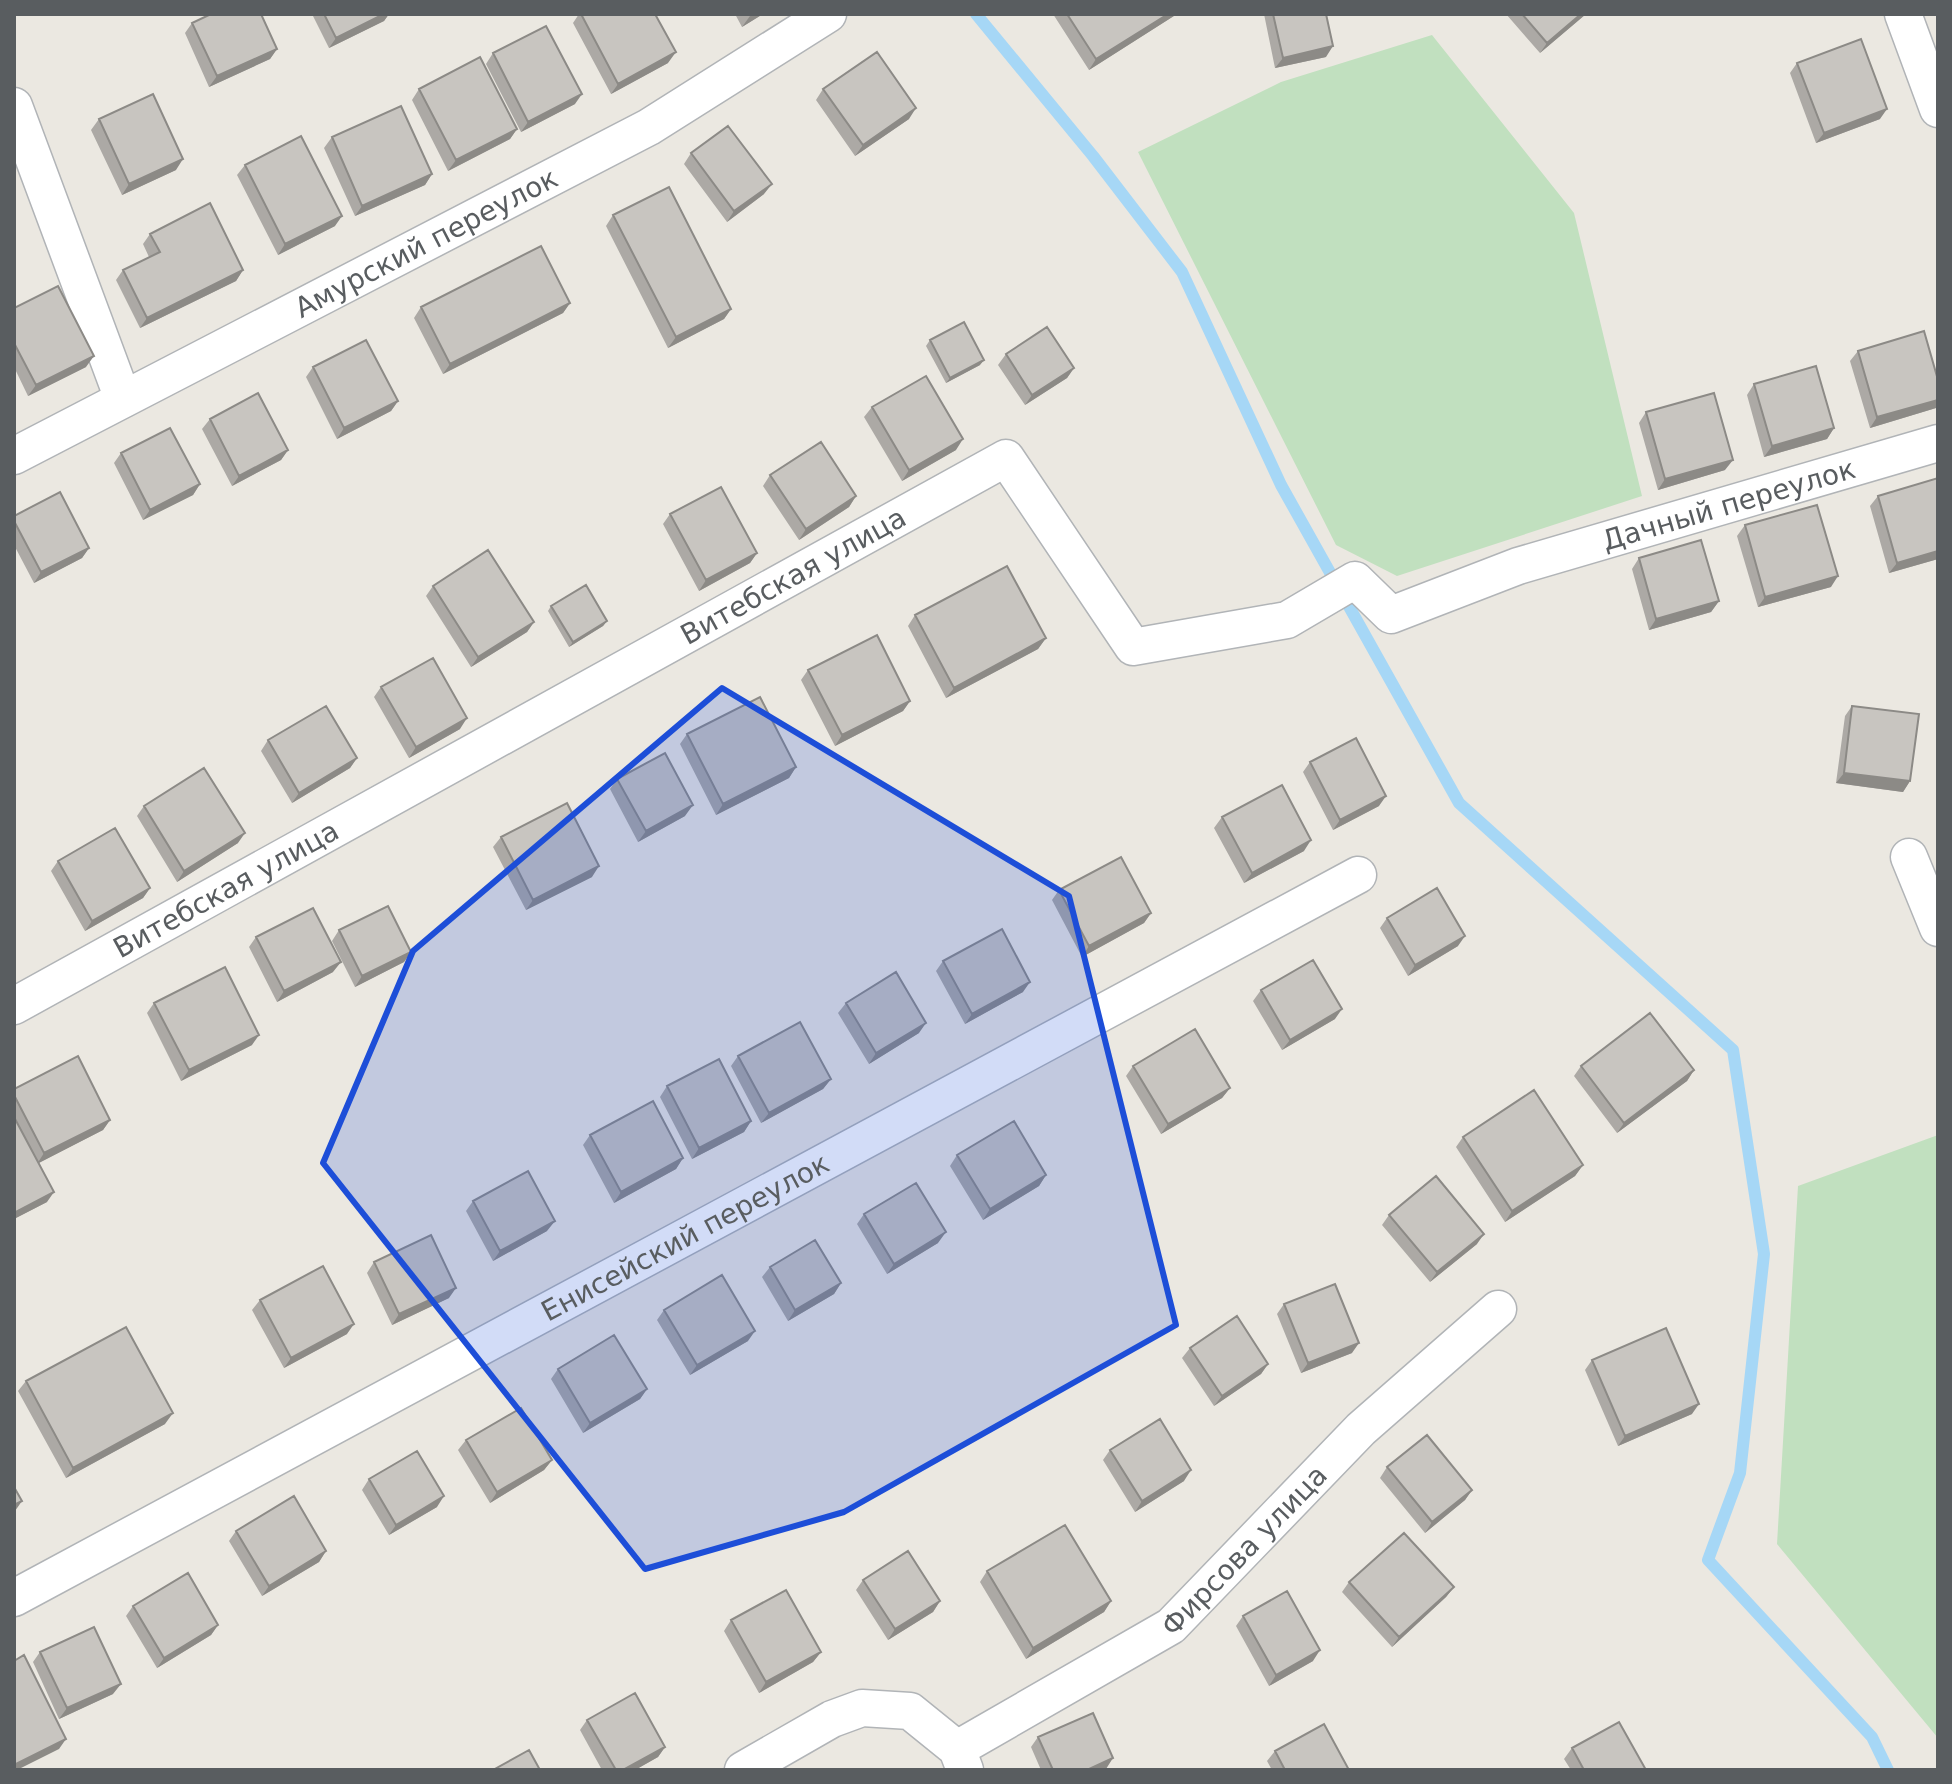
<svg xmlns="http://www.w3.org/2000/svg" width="1952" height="1784" viewBox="0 0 1952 1784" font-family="'DejaVu Sans',sans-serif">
	<rect width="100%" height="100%" fill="#ebe8e1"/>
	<path fill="#c1e0bf" d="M1432,35L1574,213L1642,496L1397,576L1336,545L1138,152L1281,82Z
		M1938,1135V1738L1777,1544L1798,1186Z"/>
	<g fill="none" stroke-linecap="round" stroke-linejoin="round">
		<path stroke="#a6d7f6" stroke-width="12" d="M976,14L1093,156L1182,272L1281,485L1459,803L1733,1050L1764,1254L1740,1473L1708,1560L1872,1737L1888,1770"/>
		<g stroke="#b1b4b7" stroke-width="39">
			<g id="minor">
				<path d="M1903,14L1938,109"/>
				<path d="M14,106L123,399"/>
				<path id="s1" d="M14,456L649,127L828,14"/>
				<path d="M1909,857L1938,928"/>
				<path id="s2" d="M14,1006L1006,458L1133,647L1287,620L1355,580L1391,615L1518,566L1938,443"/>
				<path id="s3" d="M14,1598L1358,875"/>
				<path id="s4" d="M957,1749L1171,1626L1361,1429L1498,1309"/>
				<path d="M743,1770L832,1719L862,1708L910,1711L957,1749L965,1770"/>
			</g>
		</g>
		<use href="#minor" stroke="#fff" stroke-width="36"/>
	</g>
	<path fill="#aca9a5" d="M312,14H389L384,21L329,48Z
		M579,14H581L668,63L611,94L573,23Z
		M735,14H763L742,27Z
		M1053,14H1177L1089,70Z
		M1264,14H1326V57L1275,68Z
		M1506,14H1586L1540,53Z
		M192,23L277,49L270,59L209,87L185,33Z
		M493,53L575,104L521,132L486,64Z
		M1797,63L1880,119L1816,143L1790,73Z
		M419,89L517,129L510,139L448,171L412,100Z
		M823,89L909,119L855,156L816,100Z
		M99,119L176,170L122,195L91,130Z
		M332,137L432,174L425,185L355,216L324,148Z
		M691,153L764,194L727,222L684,164Z
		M245,165L335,226L278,255L237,175Z
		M613,215L731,309L724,319L668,348L606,226Z
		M150,234L243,270L236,281L140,328L116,280L123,270L149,257L143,244Z
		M570,303L563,313L443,374L414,318L421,307Z
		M14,308L86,367L28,396L14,367Z
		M930,340L980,365L946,383L926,346Z
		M1858,351L1936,408L1870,428L1850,361Z
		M1006,354L1074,368L1067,378L1025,405L998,365Z
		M313,367L398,401L391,411L337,439L306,377Z
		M1754,384L1834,428L1827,439L1764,457L1747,395Z
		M872,407L956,450L902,481L864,417Z
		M1646,412L1725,470L1658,490L1639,423Z
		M210,419L288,450L281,460L232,486L202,429Z
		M121,453L200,484L193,495L143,520L114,463Z
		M770,475L856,496L849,507L799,540L763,486Z
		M1878,496L1938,559L1889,573L1870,506Z
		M670,514L757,553L750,563L699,591L663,524Z
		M14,516L89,548L82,558L34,583L14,545Z
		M1745,525L1831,587L1758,607L1737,536Z
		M1639,558L1719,601L1711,612L1649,630L1632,569Z
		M433,586L534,622L527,632L471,667L426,596Z
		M551,606L607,621L603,626L569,647L548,611Z
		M915,615L1046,638L1038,649L946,698L908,626Z
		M808,670L910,701L903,711L835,746L801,680Z
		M381,687L460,729L409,758L374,697Z
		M1852,706L1910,781L1903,792L1836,783L1845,716Z
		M687,734L796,767L789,778L716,815L680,744Z
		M268,740L357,758L350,768L292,803L261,751Z
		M1310,762L1379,806L1333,830L1303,772Z
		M617,779L685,816L638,842L610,789Z
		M144,806L238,843L177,882L137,816Z
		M1222,817L1304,851L1244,883L1214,828Z
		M501,837L592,877L526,910L493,847Z
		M58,861L150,888L143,898L85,931L51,871Z
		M1059,890L1151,913L1144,923L1082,957L1052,900Z
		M1387,918L1458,946L1408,976L1380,928Z
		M339,930L411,952L404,962L355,987L332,941Z
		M256,937L333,972L277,1002L249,947Z
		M943,961L1023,992L965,1024L936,971Z
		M1261,990L1335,1019L1282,1050L1253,1001Z
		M154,1003L252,1045L181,1081L147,1013Z
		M846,1003L919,1033L869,1064L838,1013Z
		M738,1056L831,1079L823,1089L761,1123L731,1066Z
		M1133,1066L1230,1088L1222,1098L1161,1134L1126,1076Z
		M1581,1066L1694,1070L1687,1081L1617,1133L1574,1076Z
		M667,1086L751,1121L744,1132L692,1159L660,1097Z
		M14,1089L110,1120L103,1130L38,1163L47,1202L14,1219Z
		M590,1135L683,1158L676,1169L614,1203L583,1145Z
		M1463,1137L1583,1165L1575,1176L1505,1222L1456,1147Z
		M957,1155L1046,1175L1039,1186L983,1220L950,1166Z
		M473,1201L547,1231L493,1261L466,1211Z
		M864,1214L938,1243L887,1274L857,1224Z
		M1389,1215L1477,1244L1430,1282L1382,1225Z
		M374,1262L449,1298L392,1325L367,1273Z
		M770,1267L841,1283L834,1294L788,1321L762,1277Z
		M260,1300L347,1334L284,1368L252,1310Z
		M1284,1304L1352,1353L1301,1373L1277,1314Z
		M664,1310L748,1341L690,1375L657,1320Z
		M1190,1348L1268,1364L1261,1374L1214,1406L1182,1358Z
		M1592,1360L1692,1414L1618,1446L1585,1370Z
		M558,1369L647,1389L640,1399L583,1433L551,1379Z
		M26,1381L165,1424L66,1478L18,1391Z
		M466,1440L552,1460L544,1470L490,1503L458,1450Z
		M1110,1450L1184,1481L1135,1512L1103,1460Z
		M1387,1467L1472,1490L1465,1500L1425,1533L1380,1478Z
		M369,1479L437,1507L389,1535L362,1490Z
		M236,1531L326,1551L319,1562L262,1596L229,1541Z
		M987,1571L1111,1601L1104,1612L1026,1659L980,1582Z
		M863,1580L940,1601L933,1612L888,1640L856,1590Z
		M1349,1582L1454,1587L1446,1597L1392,1647L1342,1592Z
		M133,1606L218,1625L211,1635L157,1668L126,1616Z
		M1243,1616L1313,1661L1269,1686L1236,1626Z
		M731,1620L821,1652L813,1662L759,1693L724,1631Z
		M40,1652L113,1694L59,1719L33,1662Z
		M587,1720L665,1747L658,1757L635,1770H602L580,1730Z
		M1038,1737L1106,1769L1103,1770H1041L1031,1747Z
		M1572,1748L1646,1770H1571L1564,1759Z
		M1275,1751L1349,1770H1272L1267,1761Z"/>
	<path fill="#8c8a86" d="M384,14H389L384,21L329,48L336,38Z
		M753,14H763L742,27L750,16Z
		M1168,14H1177L1089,70L1096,59Z
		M1581,14H1586L1540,53L1547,43Z
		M1333,46L1326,57L1275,68L1283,58Z
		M277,49L270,59L209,87L217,76Z
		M676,52L668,63L611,94L618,84Z
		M582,94L575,104L521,132L528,122Z
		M916,108L909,119L855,156L863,145Z
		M1887,109L1880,119L1816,143L1824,133Z
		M517,129L510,139L448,171L456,160Z
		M183,159L176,170L122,195L129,184Z
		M432,174L425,185L355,216L362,206Z
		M772,184L764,194L727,222L734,211Z
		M342,216L335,226L278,255L285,244Z
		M243,270L236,281L140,328L147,318Z
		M570,303L563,313L443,374L450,364Z
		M731,309L724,319L668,348L676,337Z
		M94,356L86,367L28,396L36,385Z
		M984,360L980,365L946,383L950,378Z
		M1074,368L1067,378L1025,405L1032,395Z
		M1938,400V406L1936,408L1870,428L1877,417Z
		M398,401L391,411L337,439L344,428Z
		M1834,428L1827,439L1764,457L1772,446Z
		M963,439L956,450L902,481L909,470Z
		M288,450L281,460L232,486L239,476Z
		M1733,460L1725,470L1658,490L1665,479Z
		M200,484L193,495L143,520L150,510Z
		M856,496L849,507L799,540L806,529Z
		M89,548L82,558L34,583L41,572Z
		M1938,551V559L1889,573L1897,563Z
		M757,553L750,563L699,591L706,580Z
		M1838,576L1831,587L1758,607L1765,597Z
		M1719,601L1711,612L1649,630L1656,619Z
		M607,621L603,626L569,647L573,642Z
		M534,622L527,632L471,667L478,657Z
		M1046,638L1038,649L946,698L954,688Z
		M910,701L903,711L835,746L842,735Z
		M467,718L460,729L409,758L416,747Z
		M357,758L350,768L292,803L299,793Z
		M796,767L789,778L716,815L723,804Z
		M1844,773L1910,781L1903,792L1836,783Z
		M1386,796L1379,806L1333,830L1340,820Z
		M693,805L685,816L638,842L646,831Z
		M245,833L238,843L177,882L184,871Z
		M1311,840L1304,851L1244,883L1252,873Z
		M599,866L592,877L526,910L533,900Z
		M150,888L143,898L85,931L92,921Z
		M1151,913L1144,923L1082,957L1089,946Z
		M1465,936L1458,946L1408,976L1415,965Z
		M411,952L404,962L355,987L362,976Z
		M341,962L333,972L277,1002L284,991Z
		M1030,982L1023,992L965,1024L972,1014Z
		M1342,1009L1335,1019L1282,1050L1290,1040Z
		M926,1023L919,1033L869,1064L876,1053Z
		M259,1035L252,1045L181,1081L189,1070Z
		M1694,1070L1687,1081L1617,1133L1624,1123Z
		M831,1079L823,1089L761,1123L769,1113Z
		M1230,1088L1222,1098L1161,1134L1168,1124Z
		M110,1120L103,1130L37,1164L44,1153Z
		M751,1121L744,1132L692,1159L699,1148Z
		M683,1158L676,1169L614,1203L621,1192Z
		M1583,1165L1575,1176L1505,1222L1512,1211Z
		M1046,1175L1039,1186L983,1220L990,1209Z
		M54,1192L47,1202L14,1219V1213Z
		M555,1221L547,1231L493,1261L500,1251Z
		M946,1232L938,1243L887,1274L894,1264Z
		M1484,1234L1477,1244L1430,1282L1437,1272Z
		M841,1283L834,1294L788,1321L795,1310Z
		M456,1288L449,1298L392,1325L399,1314Z
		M354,1324L347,1334L284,1368L291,1358Z
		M755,1331L748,1341L690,1375L697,1365Z
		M1359,1343L1352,1353L1301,1373L1308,1363Z
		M1268,1364L1261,1374L1214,1406L1222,1396Z
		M647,1389L640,1399L583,1433L590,1423Z
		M1699,1404L1692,1414L1618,1446L1625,1436Z
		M173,1413L165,1424L66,1478L73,1468Z
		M552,1460L544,1470L490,1503L497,1492Z
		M1191,1470L1184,1481L1135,1512L1142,1501Z
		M1472,1490L1465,1500L1425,1533L1432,1522Z
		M444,1496L437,1507L389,1535L396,1525Z
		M22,1501L15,1511L14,1512V1505Z
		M326,1551L319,1562L262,1596L269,1586Z
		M1454,1587L1446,1597L1392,1647L1399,1637Z
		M940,1601L933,1612L888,1640L895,1629Z
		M1111,1601L1104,1612L1026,1659L1033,1648Z
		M218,1625L211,1635L157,1668L164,1658Z
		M1320,1650L1313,1661L1269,1686L1276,1675Z
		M821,1652L813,1662L759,1693L766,1682Z
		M121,1684L113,1694L59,1719L67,1708Z
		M66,1739L59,1749L17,1770H14V1765Z
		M665,1747L658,1757L635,1770H623Z
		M1113,1758L1106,1769L1103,1770H1087Z"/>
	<path fill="#c8c5c0" stroke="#8c8a86" stroke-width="2" d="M211,14H261L277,49L217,76L192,23Z
		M324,14H384L336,38Z
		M581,14H655L676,52L618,84Z
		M1067,14H1168L1096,59Z
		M1273,14H1326L1333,46L1283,58Z
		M1522,14H1581L1547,43Z
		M546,26L582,94L528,122L493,53Z
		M1861,39L1887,109L1824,133L1797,63Z
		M877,52L916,108L863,145L823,89Z
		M480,57L517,129L456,160L419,89Z
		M153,94L183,159L129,184L99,119Z
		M401,106L432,174L362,206L332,137Z
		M728,126L772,184L734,211L691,153Z
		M301,136L342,216L285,244L245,165Z
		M669,187L731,309L676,337L613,215Z
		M210,203L243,270L147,318L123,270L160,252L150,234Z
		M541,246L570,303L450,364L421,307Z
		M58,286L94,356L36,385L14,343V308Z
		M964,322L984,360L950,378L930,340Z
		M1047,327L1074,368L1032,395L1006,354Z
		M1924,331L1938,380V400L1877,417L1858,351Z
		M366,340L398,401L344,428L313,367Z
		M1816,366L1834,428L1772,446L1754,384Z
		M926,376L963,439L909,470L872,407Z
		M258,393L288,450L239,476L210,419Z
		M1714,393L1733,460L1665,479L1646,412Z
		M170,428L200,484L150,510L121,453Z
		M821,442L856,496L806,529L770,475Z
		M1938,478V551L1897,563L1878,496Z
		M721,487L757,553L706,580L670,514Z
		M60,492L89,548L41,572L14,521V516Z
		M1817,505L1838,576L1765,597L1745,525Z
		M1701,540L1719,601L1656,619L1639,558Z
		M488,550L534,622L478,657L433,586Z
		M1007,566L1046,638L954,688L915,615Z
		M586,585L607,621L573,642L551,606Z
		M877,635L910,701L842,735L808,670Z
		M433,658L467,718L416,747L381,687Z
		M760,697L796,767L723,804L687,734Z
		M326,706L357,758L299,793L268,740Z
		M1852,706L1919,714L1910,781L1844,773Z
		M1356,738L1386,796L1340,820L1310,762Z
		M665,753L693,805L646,831L617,779Z
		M204,768L245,833L184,871L144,806Z
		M1282,785L1311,840L1252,873L1222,817Z
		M567,803L599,866L533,900L501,837Z
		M115,828L150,888L92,921L58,861Z
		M1121,857L1151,913L1089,946L1059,890Z
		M1437,888L1465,936L1415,965L1387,918Z
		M388,906L411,952L362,976L339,930Z
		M313,908L341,962L284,991L256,937Z
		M1002,929L1030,982L972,1014L943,961Z
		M1313,960L1342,1009L1290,1040L1261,990Z
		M225,967L259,1035L189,1070L154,1003Z
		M896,972L926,1023L876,1053L846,1003Z
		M1650,1013L1694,1070L1624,1123L1581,1066Z
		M800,1022L831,1079L769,1113L738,1056Z
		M1195,1029L1230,1088L1168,1124L1133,1066Z
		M78,1056L110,1120L44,1153L14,1095V1089Z
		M719,1059L751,1121L699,1148L667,1086Z
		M1534,1090L1583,1165L1512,1211L1463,1137Z
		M653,1101L683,1158L621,1192L590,1135Z
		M14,1117L54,1192L14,1213Z
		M1014,1121L1046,1175L990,1209L957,1155Z
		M528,1171L555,1221L500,1251L473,1201Z
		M1436,1176L1484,1234L1437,1272L1389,1215Z
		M916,1183L946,1232L894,1264L864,1214Z
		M431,1235L456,1288L399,1314L374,1262Z
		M815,1240L841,1283L795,1310L770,1267Z
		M323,1266L354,1324L291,1358L260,1300Z
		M722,1275L755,1331L697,1365L664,1310Z
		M1335,1284L1359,1343L1308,1363L1284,1304Z
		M1237,1316L1268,1364L1222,1396L1190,1348Z
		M126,1327L173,1413L73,1468L26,1381Z
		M1666,1328L1699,1404L1625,1436L1592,1360Z
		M614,1335L647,1389L590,1423L558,1369Z
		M521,1408L552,1460L497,1492L466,1440Z
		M1160,1419L1191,1470L1142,1501L1110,1450Z
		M1427,1435L1472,1490L1432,1522L1387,1467Z
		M417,1451L444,1496L396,1525L369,1479Z
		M14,1487L22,1501L14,1505Z
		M294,1496L326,1551L269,1586L236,1531Z
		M1065,1525L1111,1601L1033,1648L987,1571Z
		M1404,1533L1454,1587L1399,1637L1349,1582Z
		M908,1551L940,1601L895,1629L863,1580Z
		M188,1573L218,1625L164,1658L133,1606Z
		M786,1590L821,1652L766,1682L731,1620Z
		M1287,1591L1320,1650L1276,1675L1243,1616Z
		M94,1627L121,1684L67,1708L40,1652Z
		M24,1655L66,1739L14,1765V1661Z
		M635,1693L665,1747L623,1770H616L587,1720Z
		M1093,1713L1113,1758L1087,1770H1053L1038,1737Z
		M1619,1722L1646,1770H1584L1572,1748Z
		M1324,1724L1349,1770H1285L1275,1751Z
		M529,1750L540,1770H493Z"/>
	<path fill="#1d4ed8" fill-opacity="0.2" stroke="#1d4ed8" stroke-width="6" stroke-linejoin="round" d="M722,688L1069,896L1176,1325L844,1512L645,1569L323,1163L413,951Z"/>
	<g text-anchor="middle" stroke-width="7" stroke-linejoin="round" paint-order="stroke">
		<g font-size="28" fill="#595d60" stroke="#fff">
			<text dy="10" stroke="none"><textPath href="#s1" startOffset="464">Амурский переулок</textPath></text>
			<text dy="10" stroke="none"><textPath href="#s2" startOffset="2002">Дачный переулок</textPath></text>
			<text dy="10" stroke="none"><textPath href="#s2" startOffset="890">Витебская улица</textPath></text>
			<text dy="10" stroke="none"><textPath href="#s2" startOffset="242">Витебская улица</textPath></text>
			<text dy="10" stroke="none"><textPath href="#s3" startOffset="762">Енисейский переулок</textPath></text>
			<text dy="10" stroke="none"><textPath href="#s4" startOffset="352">Фирсова улица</textPath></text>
		</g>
	</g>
	<rect width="1952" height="1784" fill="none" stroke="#595d60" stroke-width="32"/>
</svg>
